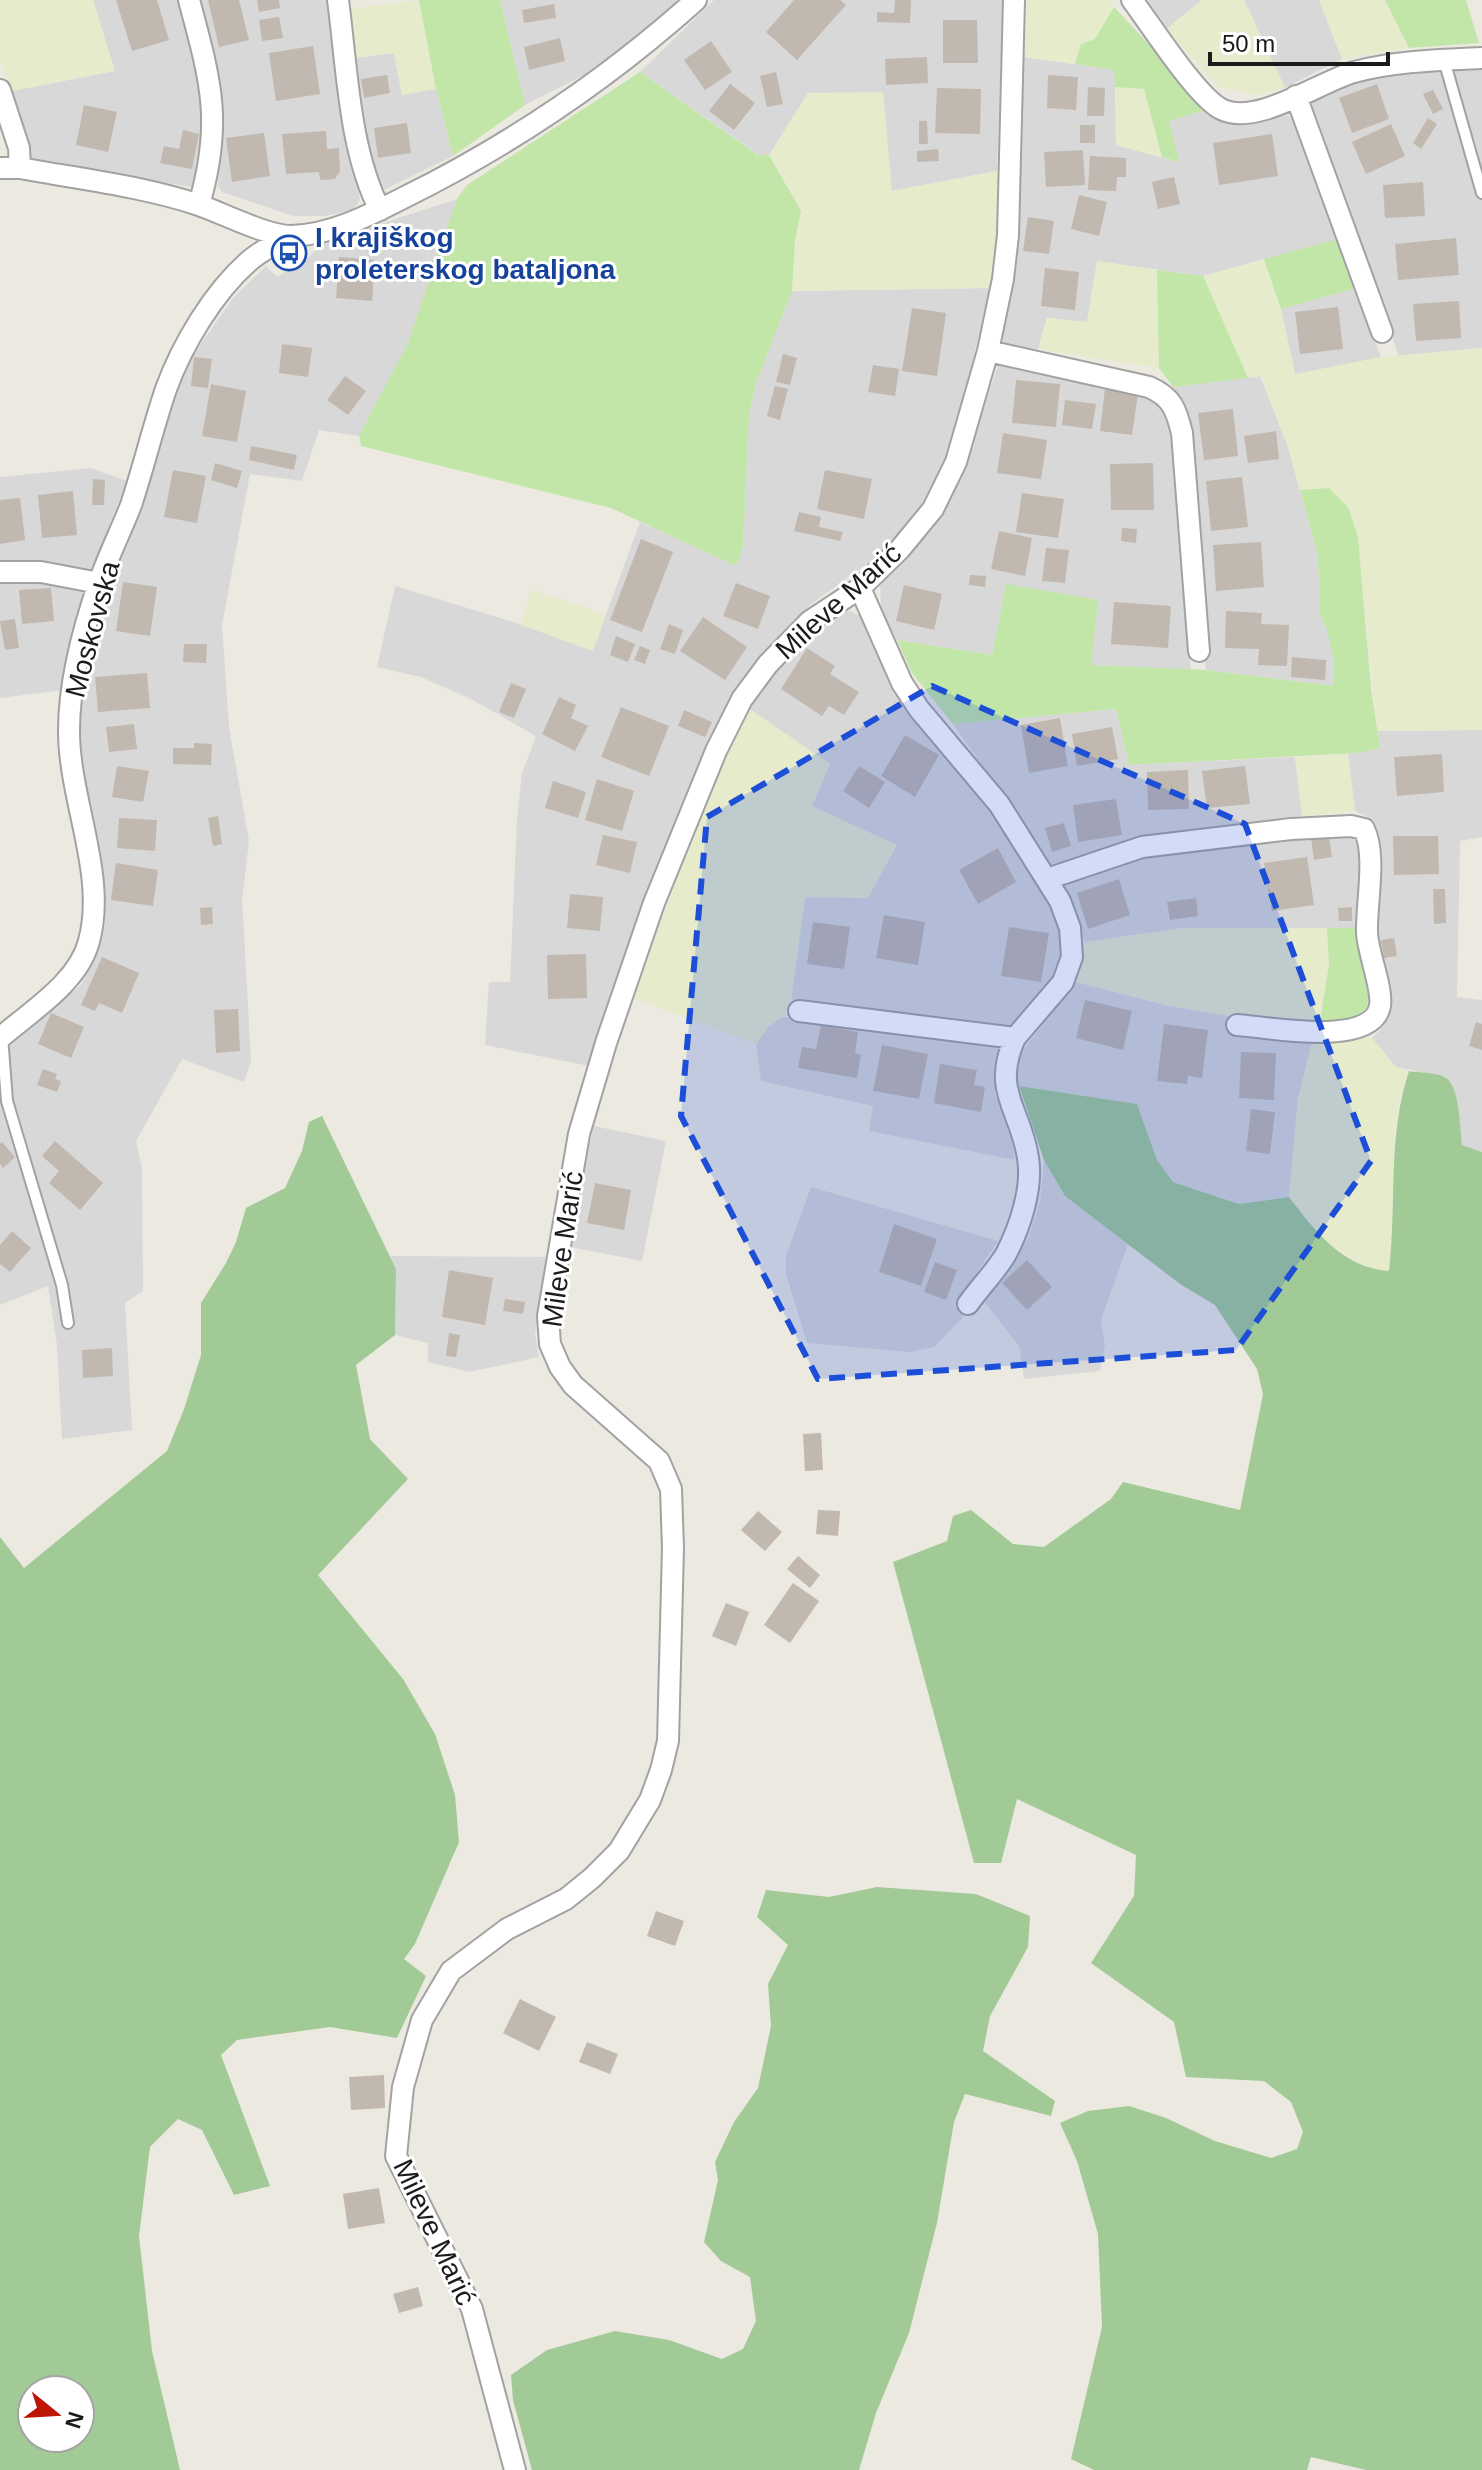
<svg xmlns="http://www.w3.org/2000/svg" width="1482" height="2470" viewBox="0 0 1482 2470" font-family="Helvetica,sans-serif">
	<rect width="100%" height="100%" fill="#ece9e1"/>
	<path fill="#d9d8d8" d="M93,0H180L202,88L207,123L196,188L32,159L12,91L114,71Z
		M196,0H328L351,165L359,191L360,200L357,205L350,211L324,216H293L222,192L218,186L221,121Z
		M500,0H676L677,2L630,43L588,73L525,105Z
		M714,0H1003L997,171L891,191L883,93H808L769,155H759L640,72Z
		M1148,0H1202L1166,29Z
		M1244,0H1319L1342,59L1285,88Z
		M394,53L402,94L436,89L453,156L384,190L365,140L354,58Z
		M1024,57L1115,70L1116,145L1178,162L1169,120L1209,109L1239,123L1276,113L1289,116L1296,121L1338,239L1203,276L1097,261L1087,322L1047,318L1038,349L1005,344L1002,338L1003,326L1017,265Z
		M1482,68V348L1399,356L1311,103L1334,89L1362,80L1432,69Z
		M457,199L408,343L359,436L319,430L302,481L250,474L222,625L229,727L249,841L242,899L251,1061L244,1082L182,1059L136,1141L142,1169L143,1291L125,1303L132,1430L62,1439L57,1345L48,1286L0,1305V1058L13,1043L81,985L90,967L105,925V905L85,792L79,724L84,685L103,605L188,362L234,297L266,266L277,277L311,255L322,243Z
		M991,288L951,446L932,492L907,525L868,563L811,604L729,698L657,872L589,1066L485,1045L489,982H510L517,820L522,773L536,736L473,700L421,677L377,667L395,586L559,636L593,650L640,522L736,565L743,547L749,414L756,383L792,291Z
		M1356,288L1381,357L1295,375L1281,309Z
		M1001,364L1152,397L1165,409L1171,430L1191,670L1090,665L1006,584L992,655L897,640L881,612L880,585L934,528L943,513L953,492L998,366Z
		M1260,376L1288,447L1318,556L1320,615L1327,630L1334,661V686L1206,670L1191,449L1184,412L1173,387Z
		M91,468L127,481L92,570L0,563V477Z
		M0,581H29L85,592L74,627L64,690L0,698Z
		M850,611L866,619L1057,912L1064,937L1063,963L1052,989L1010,1027L791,1000L805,897L868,898L812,806L747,707L780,664L809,634L842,613Z
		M1116,709L1129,765L1295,757L1302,816L1129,841L1063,864H1051L953,724Z
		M1482,730V837L1460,841L1457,997L1482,1000V1152L1462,1145L1458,1106L1445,1077L1396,1067L1372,1038L1384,1026L1388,1016V999L1375,941L1379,836L1370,818L1355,811L1348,754L1380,748L1377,731Z
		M1344,834L1353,837L1361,852L1358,928H1183L1085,942L1062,891L1064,883L1130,856L1289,835Z
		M1072,981L1165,1005L1229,1016L1228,1029L1313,1037L1298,1099L1289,1197L1239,1204L1173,1182L1157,1160L1137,1104L1019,1086L1015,1077L1019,1055L1053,1012Z
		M782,1017L998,1048L994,1067L995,1093L1012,1140L1015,1160L869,1131L873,1106L761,1081L756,1044L768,1027Z
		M594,1126L666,1141L642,1261L570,1247L584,1165Z
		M1044,1160L1065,1196L1128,1244L1101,1320L1105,1345L1100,1371L1024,1379L1019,1346L983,1300L1029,1237L1040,1201Z
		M811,1187L998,1241L955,1305L964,1316L934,1347L910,1352L807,1343L786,1274V1256Z
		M390,1256L548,1257L535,1334L539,1357L469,1372L428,1362V1343L395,1335L396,1269Z"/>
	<path fill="#e6ebcc" d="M0,0H93L115,71L12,91L0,59Z
		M419,0L436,89L402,95L394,53L354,58L349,9Z
		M1027,0H1110L1114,7L1095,39L1081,44L1075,64L1025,57Z
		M1202,0H1244L1285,88L1258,95L1219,87L1166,29Z
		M1319,0H1385L1409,48L1342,59Z
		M1115,87L1144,89L1162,157L1116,145Z
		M883,92L892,191L997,171V236L991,288L792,291L795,240L801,211L770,155L808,93Z
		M1264,259L1281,309L1295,374L1381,357L1482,348V730L1377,731L1358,537L1348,507L1329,488L1300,490L1288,447L1261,376L1248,378L1203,276Z
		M1097,261L1157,270L1159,368L1038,349L1047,318L1087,322Z
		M531,590L606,615L593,651L521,625Z
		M747,707L830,764L812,806L897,845L868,898L805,897L791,1000L782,1017L768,1027L756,1044L634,998L700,814Z
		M1348,754L1355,811L1302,816L1295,757Z
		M1183,928H1327L1329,964L1320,1021L1229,1016L1165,1005L1072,981L1085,942Z
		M1313,1037L1372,1038L1396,1067L1409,1071L1399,1102L1395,1131L1390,1271L1371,1270L1324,1241L1289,1197L1298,1099Z"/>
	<path fill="#c1e6a7" d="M419,0H500L525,105L453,156L436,89Z
		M1385,0H1466L1479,43L1409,48Z
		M1114,7L1209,109L1169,121L1179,162L1162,157L1144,89L1115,87L1114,70L1075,64L1081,44L1095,39Z
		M640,72L758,155H769L801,211L795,240L792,291L756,383L749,414L743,547L736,566L611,508L361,446L359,436L408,343L450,218L457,199L467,185Z
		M1338,239L1356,288L1281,309L1264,259Z
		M1157,270L1203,276L1248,378L1173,387L1159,368Z
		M1329,488L1348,507L1358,537L1371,689L1380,748L1357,753L1129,765L1116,709L953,724L912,673L897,640L992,655L1006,584L1098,600L1091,665L1206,670L1334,686V661L1327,630L1320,615L1318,556L1300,490Z
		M1327,928H1358L1369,1002C1360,1023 1340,1022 1320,1021L1329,964Z"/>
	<path fill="#a2ca96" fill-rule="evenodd" d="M1409,1071C1419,1073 1438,1072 1446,1078C1460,1087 1460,1129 1462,1145L1482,1152V2470H1366L1311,2457L1307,2470H1094L1071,2459L1102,2327L1098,2234L1077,2161L1060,2123L1088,2111L1129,2106L1166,2118L1215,2141L1271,2158L1297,2149L1303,2132L1291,2102L1264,2081L1186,2077L1174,2022L1091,1963L1134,1896L1136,1855L1017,1799L1001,1863H974L893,1562L947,1541L953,1516L971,1510L1013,1544L1044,1547L1111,1499L1123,1482L1240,1510L1263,1394L1257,1369L1215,1305L1180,1284L1065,1196L1044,1160L1019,1086L1137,1104L1157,1160L1173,1182L1239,1204L1289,1197C1315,1231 1343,1268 1389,1271C1397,1204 1387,1137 1409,1071Z
		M322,1116L396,1269L395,1335L356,1365L370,1439L408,1479L318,1575L403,1679L435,1734L455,1795L459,1842L415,1944L404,1959L426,1976L397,2038L330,2027L237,2040L221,2055L270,2186L234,2195L202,2130L178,2119L150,2147L139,2236L152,2351L180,2470H0V1537L24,1568L167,1451L184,1409L201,1355V1303L226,1263L236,1242L246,1208L285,1188L302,1151L309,1122ZM32,2390H80V2438H32Z
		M877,1887L976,1894L1030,1916L1028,1947L990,2016L983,2051L1055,2101L1051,2116L965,2094L954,2122L937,2223L909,2333L876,2413L859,2470H532L513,2400L511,2375L547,2350L615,2331L669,2340L722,2359L743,2349L756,2321L750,2277L721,2261L704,2242L718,2180L715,2162L734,2122L758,2088L771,2026L768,1984L788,1945L757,1917L766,1890L829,1897Z"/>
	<path fill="#c1b8b0" d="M116,0H157L169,40L132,51Z
		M208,0H239L249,40L219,47Z
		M257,0H279L280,8L259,12Z
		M794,0H840L846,5L797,60L766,32Z
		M895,0H911L910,23L877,22V12L894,13Z
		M554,4L556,18L524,23L522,10Z
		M279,17L283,38L262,41L259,20Z
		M943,20H977L978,63H943Z
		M560,38L565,61L529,70L524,47Z
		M711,41L732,72L705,90L684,60Z
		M313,46L320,94L276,101L269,53Z
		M927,57L928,83L886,85L885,59Z
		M776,72L783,104L767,107L760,76Z
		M387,75L390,93L364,98L361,79Z
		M1048,75L1078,77L1076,110L1047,108Z
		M730,84L755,103L734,130L709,111Z
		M1377,84L1389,119L1352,133L1339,98Z
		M1088,87L1105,88L1104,116H1087Z
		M937,88L981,89L980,134L935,133Z
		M1433,90L1443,109L1433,114L1423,94Z
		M84,105L117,112L108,152L76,145Z
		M1428,118L1437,124L1421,149L1413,143Z
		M919,121H927L928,144H919Z
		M407,123L411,153L378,158L374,128Z
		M1391,124L1405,156L1366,174L1352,142Z
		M1080,125H1095V143H1080Z
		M183,130L199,134L192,169L160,163L164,146L179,149Z
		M326,131L327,149L339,148L340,171L335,179L320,180L319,172L286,174L282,134Z
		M264,133L270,176L232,182L226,138Z
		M1272,134L1278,176L1219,185L1213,143Z
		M938,149L939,161L917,162V151Z
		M1083,150L1085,185L1046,187L1044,152Z
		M1090,156L1126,158V177H1117L1116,191L1088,190Z
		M1174,177L1180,204L1158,209L1152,182Z
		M1423,182L1425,216L1385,218L1383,185Z
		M1079,195L1107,202L1099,236L1071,229Z
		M1028,217L1054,221L1049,254L1023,251Z
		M1456,238L1459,275L1398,280L1395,244Z
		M339,257L375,260L372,301L336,298Z
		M1045,268L1079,272L1075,310L1041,306Z
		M1459,301L1461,338L1416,341L1413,304Z
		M1338,307L1343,349L1300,354L1295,312Z
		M912,308L946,313L937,376L902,371Z
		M282,344L312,348L308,377L279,373Z
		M783,354L797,358L790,385L776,382Z
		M194,357L212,359L208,388L191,386Z
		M873,365L899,369L895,396L868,392Z
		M345,376L366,391L348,415L327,400Z
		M1016,380L1060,384L1056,427L1012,423Z
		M211,384L246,391L237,442L202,436Z
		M775,386L788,389L780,420L767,416Z
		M1105,388L1138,393L1132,435L1100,431Z
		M1065,400L1096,404L1092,429L1062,425Z
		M1233,409L1238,456L1204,460L1198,413Z
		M1276,431L1279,459L1248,463L1244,436Z
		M1003,433L1047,440L1041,479L997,473Z
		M251,446L297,455L294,470L249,460Z
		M215,463L242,471L237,488L211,480Z
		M1153,463L1154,510H1111L1110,464Z
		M173,470L206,476L197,523L164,517Z
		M825,470L872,479L864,519L817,509Z
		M1242,477L1248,527L1211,531L1206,481Z
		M93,479L105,480L104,505H92Z
		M73,491L77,535L42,538L38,495Z
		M1022,493L1064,499L1058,538L1016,532Z
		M20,498L25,540L0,544V500Z
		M799,512L821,517L819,527L843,532L840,541L794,531Z
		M1122,528L1137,529L1136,543L1121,541Z
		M999,531L1032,538L1025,576L991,569Z
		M641,539L673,552L642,632L610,620Z
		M1261,542L1264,587L1216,591L1213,545Z
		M1046,548L1069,550L1065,583L1042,581Z
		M970,575L986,576L985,587L969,585Z
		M123,582L157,587L150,636L116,631Z
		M736,583L770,596L758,629L723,616Z
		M904,585L942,594L934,630L896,621Z
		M51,588L54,621L22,624L19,590Z
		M1114,602L1171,606L1168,648L1111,644Z
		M1226,611L1262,613L1261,624L1289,625L1287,666L1258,665L1259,649L1225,648Z
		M703,617L747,647L725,680L680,651Z
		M15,619L19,648L5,650L0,621Z
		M669,624L683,630L675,654L660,649Z
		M616,636L635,644L628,662L610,655Z
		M184,644H207L206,663L183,662Z
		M640,646L650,650L645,664L634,660Z
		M807,648L835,666L830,674L859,692L844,715L829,706L822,716L781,689Z
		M1292,657L1326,660L1325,680L1291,677Z
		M147,673L150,708L98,712L95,677Z
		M511,683L526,689L514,718L499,712Z
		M559,697L576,705L571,718L588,726L575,751L542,734Z
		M621,707L669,726L649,776L601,757Z
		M684,710L712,722L705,737L678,726Z
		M1060,718L1068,766L1029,773L1021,725Z
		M134,724L137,749L109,752L106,727Z
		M1112,727L1118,759L1077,766L1072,734Z
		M905,735L939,755L915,797L881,776Z
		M194,743L212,744L211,765L173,764V748H194Z
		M1442,754L1444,792L1397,796L1394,757Z
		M117,766L149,771L143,802L112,797Z
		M859,766L885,782L869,808L843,791Z
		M1245,766L1250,804L1207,808L1202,771Z
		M1188,770L1189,809L1148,810L1147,772Z
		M597,779L634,791L622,831L585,820Z
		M553,781L586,792L578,818L545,808Z
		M1116,799L1122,835L1078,842L1073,805Z
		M218,816L222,844L213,846L208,818Z
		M119,818L157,820L155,851L117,848Z
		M1064,823L1071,846L1052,852L1045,828Z
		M603,835L637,842L630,873L596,865Z
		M1329,835L1332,857L1314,860L1311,838Z
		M1393,836H1438L1439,874L1394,875Z
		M998,848L1016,882L978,904L959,870Z
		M1307,857L1314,905L1272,911L1264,863Z
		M116,863L158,870L153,906L111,900Z
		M1119,879L1130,915L1088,929L1077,893Z
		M1433,889H1445L1446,923L1434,924Z
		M570,894L603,897L600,931L567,928Z
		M1196,898L1198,916L1170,920L1167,902Z
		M212,907L213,924L201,925L200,908Z
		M1352,907V921H1339L1338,908Z
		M884,915L925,922L918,965L876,958Z
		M813,922L850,927L844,969L807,964Z
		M1009,927L1049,933L1041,982L1001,976Z
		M1394,938L1397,956L1384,958L1381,940Z
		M586,954L587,998L548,999L547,955Z
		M102,957L139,973L122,1013L99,1003L95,1011L81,1005Z
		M1085,1000L1132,1011L1123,1050L1076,1038Z
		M238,1009L240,1051L216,1053L214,1010Z
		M51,1013L84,1027L71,1058L38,1044Z
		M1476,1022L1482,1024V1050L1469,1046Z
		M1164,1024L1208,1030L1202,1078L1188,1076L1187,1084L1157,1081Z
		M821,1025L858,1032L855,1053L861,1055L857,1078L798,1068L802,1047L816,1049Z
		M882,1045L928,1054L919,1099L873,1091Z
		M1241,1052L1276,1053L1274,1100L1239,1098Z
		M940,1064L977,1070L974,1085L985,1087L981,1112L934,1103Z
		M43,1069L57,1074L55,1079L61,1081L57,1092L37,1085Z
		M1251,1109L1275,1112L1270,1154L1246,1151Z
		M55,1141L103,1183L80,1210L49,1183L59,1171L42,1156Z
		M2,1142L15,1157L3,1168L0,1164V1144Z
		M595,1183L631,1190L624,1230L587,1223Z
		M894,1224L937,1239L921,1286L879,1272Z
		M12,1231L31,1248L10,1272L0,1264V1245Z
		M1027,1260L1052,1287L1027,1310L1002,1283Z
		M935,1262L957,1270L946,1300L924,1292Z
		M449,1270L493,1278L485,1325L442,1317Z
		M505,1299L525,1302L523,1314L503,1311Z
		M449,1333L460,1335L456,1357L446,1356Z
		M112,1348L113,1376L83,1378L82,1350Z
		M821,1433L823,1470L805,1471L803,1434Z
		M818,1510L840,1511L838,1536L816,1534Z
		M758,1511L782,1532L765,1551L741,1530Z
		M798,1556L820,1575L810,1588L787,1569Z
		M793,1583L819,1601L790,1643L764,1625Z
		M726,1603L749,1612L736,1646L712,1636Z
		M656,1911L684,1921L675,1946L647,1936Z
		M520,1999L556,2017L539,2051L503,2033Z
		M587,2042L618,2054L610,2074L579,2062Z
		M384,2075L385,2108L351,2110L349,2077Z
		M379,2188L385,2223L348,2229L343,2194Z
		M418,2287L423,2306L399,2313L393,2294Z"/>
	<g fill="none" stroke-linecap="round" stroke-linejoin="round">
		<g stroke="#a2a2a2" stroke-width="14">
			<path id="lane" d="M1444,60L1482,193
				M2,1036L7,1101L62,1285L68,1323"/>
		</g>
		<g stroke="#a2a2a2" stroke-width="24">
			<path id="street" d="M189,0C211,82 223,122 199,205
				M338,0C347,67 349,150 380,210
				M1132,0C1151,25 1196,96 1221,109C1256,127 1319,82 1354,72C1396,61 1439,60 1482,58
				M0,90L19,148L20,168
				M1296,96L1382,332
				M0,168H20C79,179 142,186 199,205C222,213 267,236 291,236C331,235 370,215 405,197C510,145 609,78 696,0
				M988,351L1149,387C1172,397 1176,409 1182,433L1199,651
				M0,572H41L99,583
				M1047,879L1142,847L1291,829L1351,826L1364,829C1377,855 1366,904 1367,933C1368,953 1383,989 1380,1006C1372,1048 1268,1027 1237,1025
				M799,1011L1015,1038L1063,982L1072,957L1070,928L1060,901L999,804L919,709L902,683L860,588
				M0,1038C31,1011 79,982 89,941C107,875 69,800 69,731C69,683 83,629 99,583C108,556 121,531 131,505C144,466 153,427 166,389C182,345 213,293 248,262C260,251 275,244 289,236
				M968,1304C980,1287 996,1271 1006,1254C1020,1227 1033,1188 1028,1158C1021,1109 991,1092 1015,1038
				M515,2470L472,2309L396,2156L403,2087L422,2020L451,1971L507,1929L566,1899L592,1878L619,1851L650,1800L661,1770L668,1741L673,1548L671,1489L659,1461L573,1385L560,1367L550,1344L548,1316L579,1134L606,1043L654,903L716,751L742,699L768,664L810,621L860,588L900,549L933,509L956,462L988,351L1003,279L1008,235L1014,0"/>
		</g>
		<use href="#lane" stroke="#fff" stroke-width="10"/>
		<use href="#street" stroke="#fff" stroke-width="20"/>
	</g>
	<path fill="#1d4ed8" fill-opacity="0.2" stroke="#1d4ed8" stroke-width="6" stroke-dasharray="16 10" stroke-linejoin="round" d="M932,686L1245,824L1371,1161L1236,1350L818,1379L681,1116L707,817Z"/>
	<defs>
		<g id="bus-ring" transform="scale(1.8)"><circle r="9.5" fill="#fff" stroke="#1a4fb4" stroke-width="1.5"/><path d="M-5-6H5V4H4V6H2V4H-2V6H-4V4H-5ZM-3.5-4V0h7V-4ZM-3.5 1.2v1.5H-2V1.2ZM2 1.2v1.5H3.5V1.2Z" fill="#1a4fb4"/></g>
	</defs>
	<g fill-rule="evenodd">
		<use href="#bus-ring" x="289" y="253"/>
	</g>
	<g text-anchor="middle" stroke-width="6" stroke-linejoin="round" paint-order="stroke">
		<g font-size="28" font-weight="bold" fill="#164399" stroke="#fff" text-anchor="start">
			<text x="315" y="247">I krajiškog<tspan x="315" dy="32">proleterskog bataljona</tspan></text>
		</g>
		<g font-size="28" fill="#1b1b1b" stroke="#fff">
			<text transform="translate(838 601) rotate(-42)" y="10">Mileve Marić</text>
			<text transform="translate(92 629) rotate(-75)" y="10">Moskovska</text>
			<text transform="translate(562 1249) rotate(-82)" y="10">Mileve Marić</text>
			<text transform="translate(435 2232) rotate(65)" y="10">Mileve Marić</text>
		</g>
	</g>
	<g transform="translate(56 2414) rotate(108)"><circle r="38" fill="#ffffff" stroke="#a4a4a4" stroke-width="2"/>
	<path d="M0-6L14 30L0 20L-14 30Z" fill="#bf1507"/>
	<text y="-12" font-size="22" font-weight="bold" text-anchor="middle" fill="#1b1b1b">N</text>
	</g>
	<path d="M1210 52v12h178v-12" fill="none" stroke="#1b1b1b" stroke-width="4"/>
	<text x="1222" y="52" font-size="24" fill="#1b1b1b" stroke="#ffffff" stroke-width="6" paint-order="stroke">50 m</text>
</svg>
